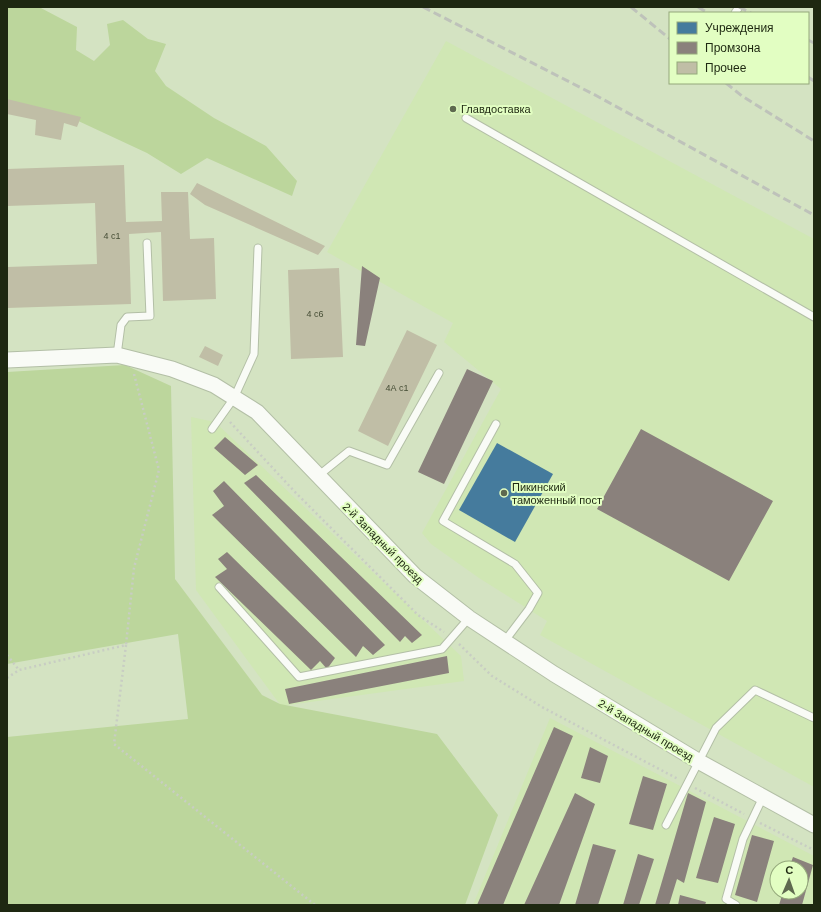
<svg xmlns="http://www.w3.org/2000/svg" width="821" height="912" viewBox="0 0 821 912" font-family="Helvetica,sans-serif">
	<rect width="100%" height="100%" fill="#d4e3c2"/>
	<path fill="#d0e7b4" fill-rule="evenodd" d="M446,41L814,239V787L540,635L547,621L479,578L431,544L422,533L501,389L444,342L453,323L327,252Z
		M191,417L215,422L461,656L464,681L281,706L196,590Z
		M550,718L814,856V905H473ZM777,868H801V892H777Z"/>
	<path fill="#bcd69c" d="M7,7H39L77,27L76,50L94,61L110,45L107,24L123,20L148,39L166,44L155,71L166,86L214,118L266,146L297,181L292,196L207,158L181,174L147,153L74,119L7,103Z
		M125,365L171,386L175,579L262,695L280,704L437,734L498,815L465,905H7V737L188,719L178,634L7,664V372Z"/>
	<path fill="#457b9d" d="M497,443L553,474L515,542L459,510Z"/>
	<path fill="#8a817c" d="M362,266L380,278L365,346L356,345Z
		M467,369L493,381L444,484L418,472Z
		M641,429L773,501L729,581L597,509Z
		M225,437L258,465L245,475L214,448Z
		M256,475L422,635L412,643L405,636L400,642L244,483Z
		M224,481L385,645L373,655L363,646L356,657L212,515L224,506L213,491Z
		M227,552L335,658L327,669L320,661L311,670L215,577L227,569L218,559Z
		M447,656L449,673L289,704L285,689Z
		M554,727L573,736L503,905H477Z
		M590,747L608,756L600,783L581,778Z
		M643,776L667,784L653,830L629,824Z
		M575,793L595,804L559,905H524Z
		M688,793L706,802L684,883L677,879L669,905H655Z
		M714,817L735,824L718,883L696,878Z
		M752,835L774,841L757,902L735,895Z
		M593,844L616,850L598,905H575Z
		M638,854L654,859L639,905H623Z
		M793,857L813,865L802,905H779L783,892H801V868H789Z
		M680,895L706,902L705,905H678Z"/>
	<path fill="#c0bea6" d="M7,99L81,117L77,127L64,123L61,140L35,135L36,120L7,114Z
		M124,165L126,222L162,221L161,192H188L190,239L214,238L216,299L163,301L161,232L129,234L131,304L7,308V267L97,264L95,203L7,206V169Z
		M197,183L325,246L318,255L205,205L190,194Z
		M339,268L343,357L291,359L288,270Z
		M407,330L437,345L388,446L358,431Z
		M205,346L223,355L218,366L199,357Z"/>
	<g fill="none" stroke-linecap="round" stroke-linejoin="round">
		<g stroke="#b3bfa6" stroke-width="9">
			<path id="lane" d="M735,13L739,7
				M466,118L814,317
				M117,355L121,325L127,317L150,316L147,243
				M496,424L443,521L515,564L538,593L529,609L504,642
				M212,429L234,398L254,354L258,248
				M318,476L349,451L387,465L439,373
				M219,587L299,677L442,649L469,618
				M666,825L716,728L755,690L814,718
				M736,905L726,899L743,839L763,797"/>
		</g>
		<g stroke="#b3bfa6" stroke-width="17">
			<path id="street" d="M7,360L117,355L172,369L214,385L257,412L415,576L469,618L554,674L698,761L814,825"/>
		</g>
		<path stroke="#c8cdc3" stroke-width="2.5" stroke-dasharray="2 3" stroke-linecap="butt" d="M230,422L295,492L418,615L444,632
			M459,644L492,676L542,707L678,779
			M126,645L114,744L315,905
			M7,655L19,670
			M7,678L19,670L126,645L134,568L159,470L134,374
			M695,788L744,814
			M760,823L814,850"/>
		<use href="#lane" stroke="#f9fbf6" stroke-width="7"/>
		<use href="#street" stroke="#f9fbf6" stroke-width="15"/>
		<path stroke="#bec2ba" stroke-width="3" stroke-dasharray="8 4" stroke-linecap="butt" d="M423,7L597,96L814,215
			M631,7L670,39
			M698,7L708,13
			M739,7L751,13
			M808,40L814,43
			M808,77L814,81
			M726,83L742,96L814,141"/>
	</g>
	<g fill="#5e694f" stroke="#e2fec2" stroke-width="1.5">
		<circle cx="453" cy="109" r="4"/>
		<circle cx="504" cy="493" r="4"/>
	</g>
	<g text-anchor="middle" stroke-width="4" stroke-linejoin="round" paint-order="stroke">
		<g font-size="9" fill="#464e36">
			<text x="112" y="239">4 с1</text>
			<text x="315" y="317">4 с6</text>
			<text x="397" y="391">4А с1</text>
		</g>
		<g font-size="11" fill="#1e2811" stroke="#e2fec2" text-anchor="start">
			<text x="461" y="113">Главдоставка</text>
			<text x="512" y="491">Пикинский<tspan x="512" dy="13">таможенный пост</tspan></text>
		</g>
		<g font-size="11" fill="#1e2811" stroke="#e2fec2">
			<text transform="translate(383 543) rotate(45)" y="4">2-й Западный проезд</text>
			<text transform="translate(646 730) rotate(31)" y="4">2-й Западный проезд</text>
		</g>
	</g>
	<rect width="821" height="912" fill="none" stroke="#1e2811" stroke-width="16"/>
	<rect x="669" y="12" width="140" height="72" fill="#e2fec2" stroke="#94a87b"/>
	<rect x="677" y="22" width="20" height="12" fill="#457b9d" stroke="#94a87b"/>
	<text x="705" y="32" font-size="12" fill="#1e2811">Учреждения</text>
	<rect x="677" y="42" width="20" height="12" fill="#8a817c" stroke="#94a87b"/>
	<text x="705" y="52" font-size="12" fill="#1e2811">Промзона</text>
	<rect x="677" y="62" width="20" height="12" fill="#c0bea6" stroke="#94a87b"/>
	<text x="705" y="72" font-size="12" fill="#1e2811">Прочее</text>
	<g transform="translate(789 880) rotate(2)"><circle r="19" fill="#e2fec2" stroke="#94a87b"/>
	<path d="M0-3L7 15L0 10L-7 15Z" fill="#5e694f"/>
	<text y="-6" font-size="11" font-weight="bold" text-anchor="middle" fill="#1e2811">С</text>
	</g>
</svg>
